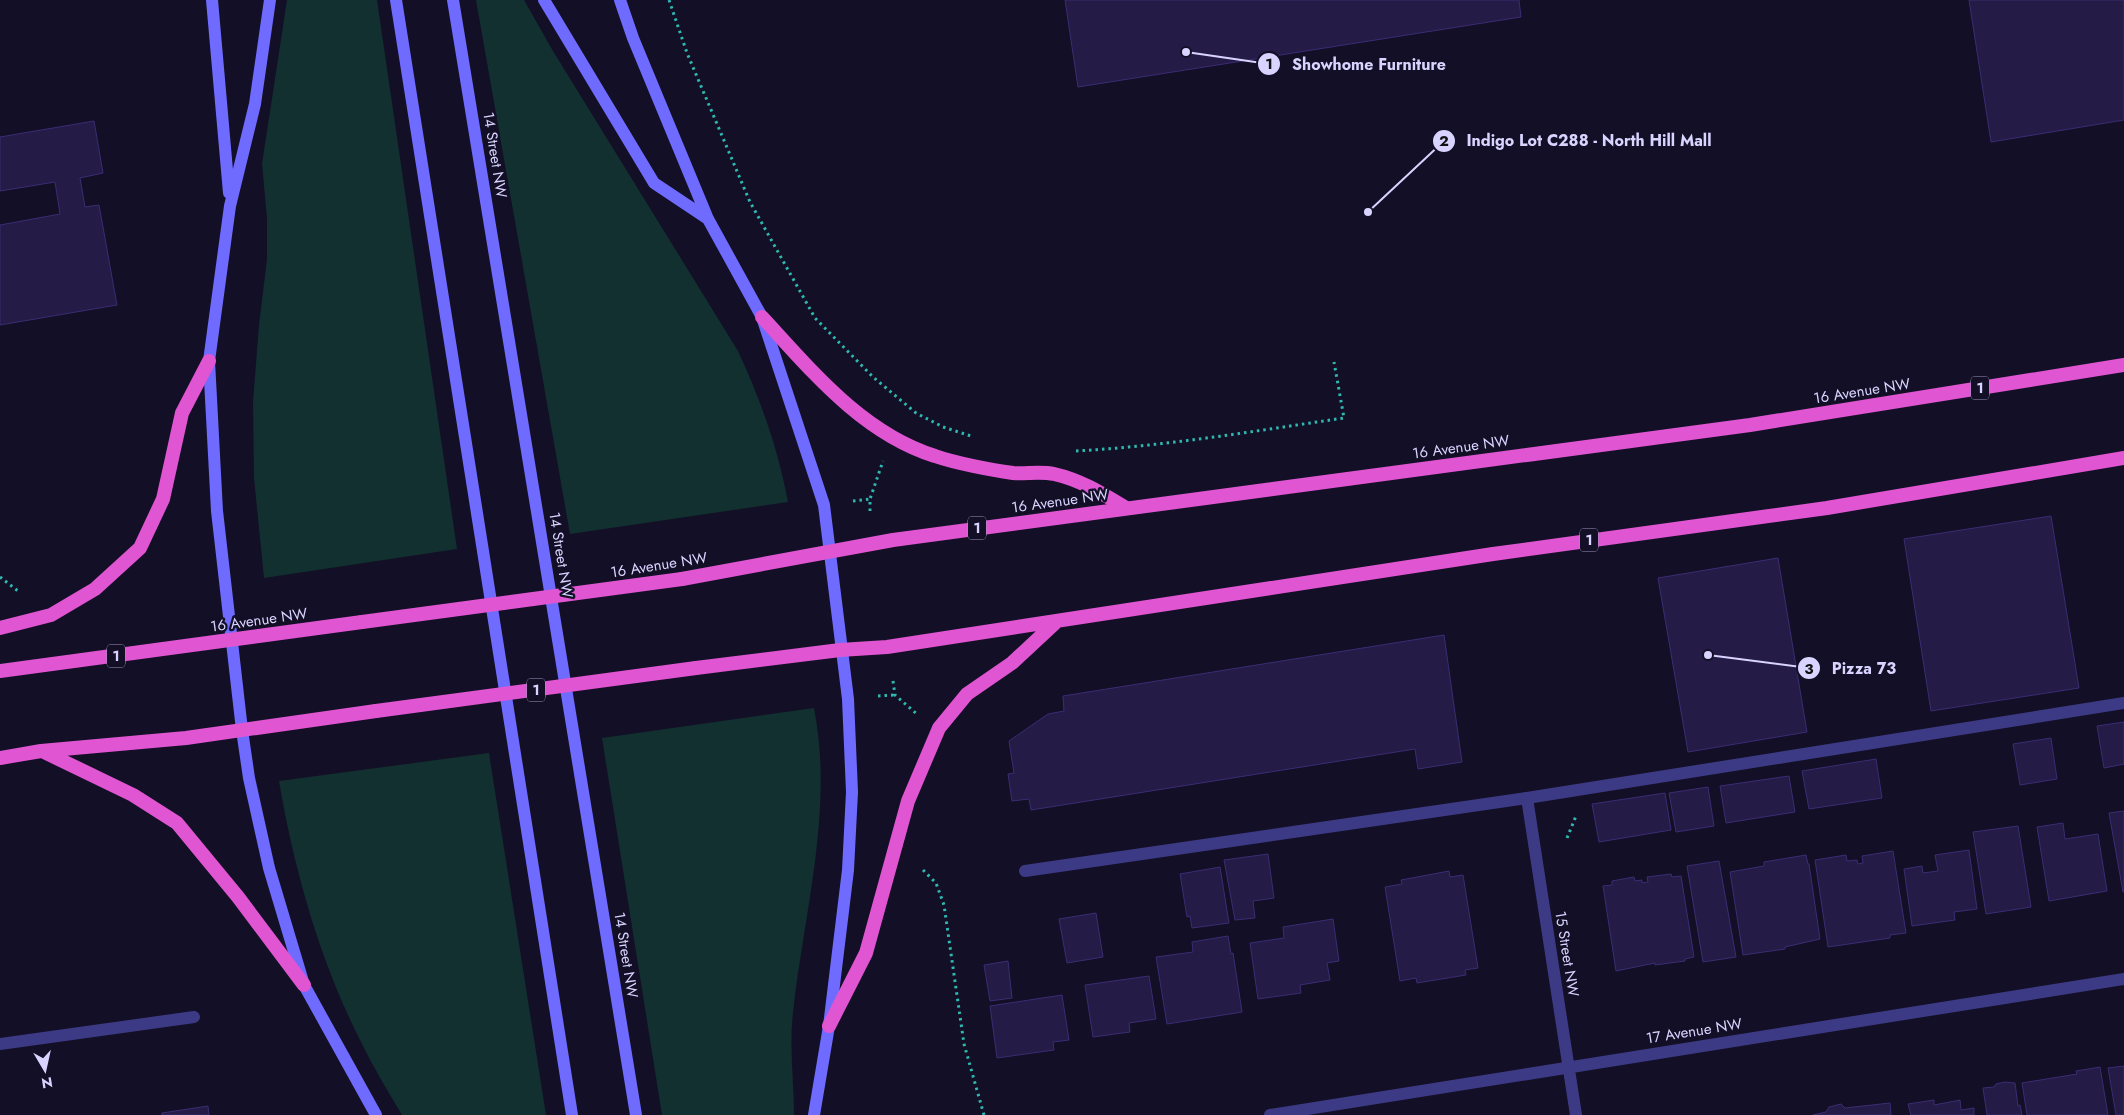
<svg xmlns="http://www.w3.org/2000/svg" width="2124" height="1115" viewBox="0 0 2124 1115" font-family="Jost,sans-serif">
	<rect width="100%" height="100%" fill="#130f26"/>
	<path fill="#12302f" d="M287,0H377L457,549L264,578L254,478L253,402L259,325L267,259V218L262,164Z
		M476,0H524L553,51L738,351C761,401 778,448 788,502L570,534Z
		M814,708C834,810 804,912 793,1013C789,1047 794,1081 794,1115H662L602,738Z
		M489,753L546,1115H402C387,1090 372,1065 359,1038C319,958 294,869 279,781Z"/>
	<path fill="#241b47" stroke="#3b2d73" d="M1065,0H1519L1521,17L1078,87Z
		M1969,0H2124V120L1991,142Z
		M94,121L103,173L80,178L85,207L99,205L117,305L0,325V225L60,214L55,182L0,191V137Z
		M2051,516L2079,688L1931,711L1904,539Z
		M1778,558L1807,732L1688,752L1658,578Z
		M1444,635L1462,762L1418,769L1415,749L1031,810L1029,799L1012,801L1008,774L1014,773L1009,741L1048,714L1064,711L1063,696Z
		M2124,722V764L2104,768L2097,726Z
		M2051,738L2057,779L2020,785L2013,744Z
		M1876,759L1882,798L1809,809L1802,771Z
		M1789,776L1795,812L1726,823L1720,786Z
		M1708,787L1714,826L1676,832L1669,793Z
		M1665,793L1671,830L1599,842L1592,804Z
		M2124,811V892H2123L2109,813Z
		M2063,823L2065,839L2098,834L2107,891L2049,901L2037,827Z
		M2018,826L2031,907L1986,914L1973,832Z
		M1969,850L1977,909L1954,912L1955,920L1912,926L1904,869L1922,866L1923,873L1938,871L1935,855Z
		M1893,851L1906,933L1890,935V938L1828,947L1815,860L1846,855L1847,861L1857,860L1858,864L1863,863L1862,856Z
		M1268,854L1274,898L1253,901L1255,918L1235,920L1224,860Z
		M1806,855L1808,864H1809L1820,939L1785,947V949L1743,955L1730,872L1764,866V862Z
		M1719,861L1736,957L1703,962L1687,866Z
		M1220,867L1229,923L1192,928L1190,916L1187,917L1180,874Z
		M1449,871L1450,877L1463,875L1478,968L1465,970L1466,975L1417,983L1416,978L1400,981L1385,887L1402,884L1401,880Z
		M1671,874L1672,877L1681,876L1694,957L1685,959V961L1655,965V963L1616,971L1603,886L1612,885V881L1634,877L1635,881L1642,880V883L1648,882L1647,877Z
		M1096,913L1103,957L1067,963L1059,919Z
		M1333,919L1339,961L1327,963L1330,980L1300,985L1301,993L1258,999L1250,943L1284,938L1283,927Z
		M1228,936L1231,954L1233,953L1242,1012L1167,1024L1156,957L1193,952L1192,942Z
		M1008,961L1012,998L990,1001L984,965Z
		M1149,976L1156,1019L1129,1023L1130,1032L1093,1037L1085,985Z
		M1062,995L1069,1040L1053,1042L1054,1050L997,1058L990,1006Z
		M2124,1066V1115H2116L2108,1068Z
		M2100,1067L2108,1115H2027L2022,1083L2077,1074L2076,1071Z
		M2005,1082L2015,1083L2018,1106L2020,1105L2022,1115H1987L1983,1088L1994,1087L1996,1084Z
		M1934,1100V1105L1960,1100L1961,1110L1974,1108V1115H1911L1908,1104Z
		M1890,1103L1891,1115H1813L1826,1112L1829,1107L1841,1104L1845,1108Z
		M208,1106L209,1115H162V1113Z"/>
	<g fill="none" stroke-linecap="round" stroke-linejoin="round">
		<path stroke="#2fb8b0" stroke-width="3" stroke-dasharray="2.5 4" stroke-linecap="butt" d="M669,0L687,53L750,202L815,318L873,377L916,413L943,427L971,436
			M1076,451C1166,446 1255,431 1344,418L1334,362
			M853,501L870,499
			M870,511V499L883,461
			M0,577L18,591
			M893,681L895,695L918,715
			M878,696L895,695
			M1567,838L1576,816
			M923,870L936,883L944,905L964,1044L984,1115"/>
		<path stroke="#3d3a85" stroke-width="12" d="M1025,871L1527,798L2124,703
			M0,1044L194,1017"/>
		<path stroke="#3d3a85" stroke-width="12" d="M1527,798L1576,1115
			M1270,1115L2124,979"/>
		<path stroke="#6f6bff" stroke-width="12" d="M212,0L229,193
			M270,0L255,104L230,206L209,361L217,511L242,730L249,778L269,868L304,985L376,1115
			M396,0L572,1115
			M453,0L636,1115
			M544,0L654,183L708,219
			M620,0L633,38L708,219L762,317L824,505L848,699L852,792L848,870L829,1026L814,1115"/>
		<path stroke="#e055d1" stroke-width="14" d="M762,317C812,371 862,433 935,456C955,463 991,470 1013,473C1026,474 1041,471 1054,474C1081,480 1103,494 1126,508
			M682,579L893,540L1750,425L2124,365
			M0,628L51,615L95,589L140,548L163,499L182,413L209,361
			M696,668L840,650L887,647L1493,554L1827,508L2124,458
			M0,671L362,622
			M42,751L133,795L177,823L238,897L304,985
			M0,758L41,751L186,738L376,711
			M829,1026L866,953L908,801L939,728L967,694L1012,663L1055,623"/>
		<path stroke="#e055d1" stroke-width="14" d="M362,622L682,579
			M376,711L696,668"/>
	</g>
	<g text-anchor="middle" stroke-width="4.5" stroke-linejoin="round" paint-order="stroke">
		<g fill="#130f26" stroke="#9e99be" stroke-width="1">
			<rect x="1971" y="376.5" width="18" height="23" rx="4"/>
			<rect x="968" y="516.5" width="18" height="23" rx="4"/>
			<rect x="1580" y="528.5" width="18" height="23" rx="4"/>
			<rect x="107" y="644.5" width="18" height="23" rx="4"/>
			<rect x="527" y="678.5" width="18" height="23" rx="4"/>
		</g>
		<g font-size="14" font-weight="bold" fill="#d9d4ff">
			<text x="1980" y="393">1</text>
			<text x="977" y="533">1</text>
			<text x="1589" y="545">1</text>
			<text x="116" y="661">1</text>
			<text x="536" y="695">1</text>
		</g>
		<g font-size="15" fill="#d9d4ff" stroke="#130f26">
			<text transform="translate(495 155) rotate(81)" y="5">14 Street NW</text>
			<text transform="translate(1862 391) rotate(-9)" y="5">16 Avenue NW</text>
			<text transform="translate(1461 447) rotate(-8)" y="5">16 Avenue NW</text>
			<text transform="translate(1060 501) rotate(-8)" y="5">16 Avenue NW</text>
			<text transform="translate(561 555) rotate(81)" y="5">14 Street NW</text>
			<text transform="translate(659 565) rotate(-9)" y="5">16 Avenue NW</text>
			<text transform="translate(259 620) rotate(-8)" y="5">16 Avenue NW</text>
			<text transform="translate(1567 954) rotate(81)" y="5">15 Street NW</text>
			<text transform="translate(626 955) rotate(81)" y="5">14 Street NW</text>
			<text transform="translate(1694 1031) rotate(-9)" y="5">17 Avenue NW</text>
		</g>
	</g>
	<path fill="none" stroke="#d9d4ff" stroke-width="2" d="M1186 52L1269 64M1368 212L1444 141M1708 655L1809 668"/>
	<g fill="#d9d4ff" stroke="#130f26" stroke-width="2">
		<circle cx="1186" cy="52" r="5"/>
		<circle cx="1368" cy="212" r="5"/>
		<circle cx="1708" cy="655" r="5"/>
		<circle cx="1269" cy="64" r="12"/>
		<circle cx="1444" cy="141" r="12"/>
		<circle cx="1809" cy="668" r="12"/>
	</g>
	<g font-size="15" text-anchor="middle" font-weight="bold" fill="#111">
		<text x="1269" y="69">1</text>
		<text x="1444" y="146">2</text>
		<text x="1809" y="674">3</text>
	</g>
	<g font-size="16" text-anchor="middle" font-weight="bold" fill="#d9d4ff" stroke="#130f26" stroke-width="4.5" stroke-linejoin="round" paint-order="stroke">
		<text x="1369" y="70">Showhome Furniture</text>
		<text x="1589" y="146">Indigo Lot C288 - North Hill Mall</text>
		<text x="1864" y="674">Pizza 73</text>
	</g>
	<g transform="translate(45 1070) rotate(171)" stroke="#130f26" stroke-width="4" paint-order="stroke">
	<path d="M0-4L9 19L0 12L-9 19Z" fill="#d9d4ff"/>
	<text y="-8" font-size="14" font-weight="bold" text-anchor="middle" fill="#d9d4ff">N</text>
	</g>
</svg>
